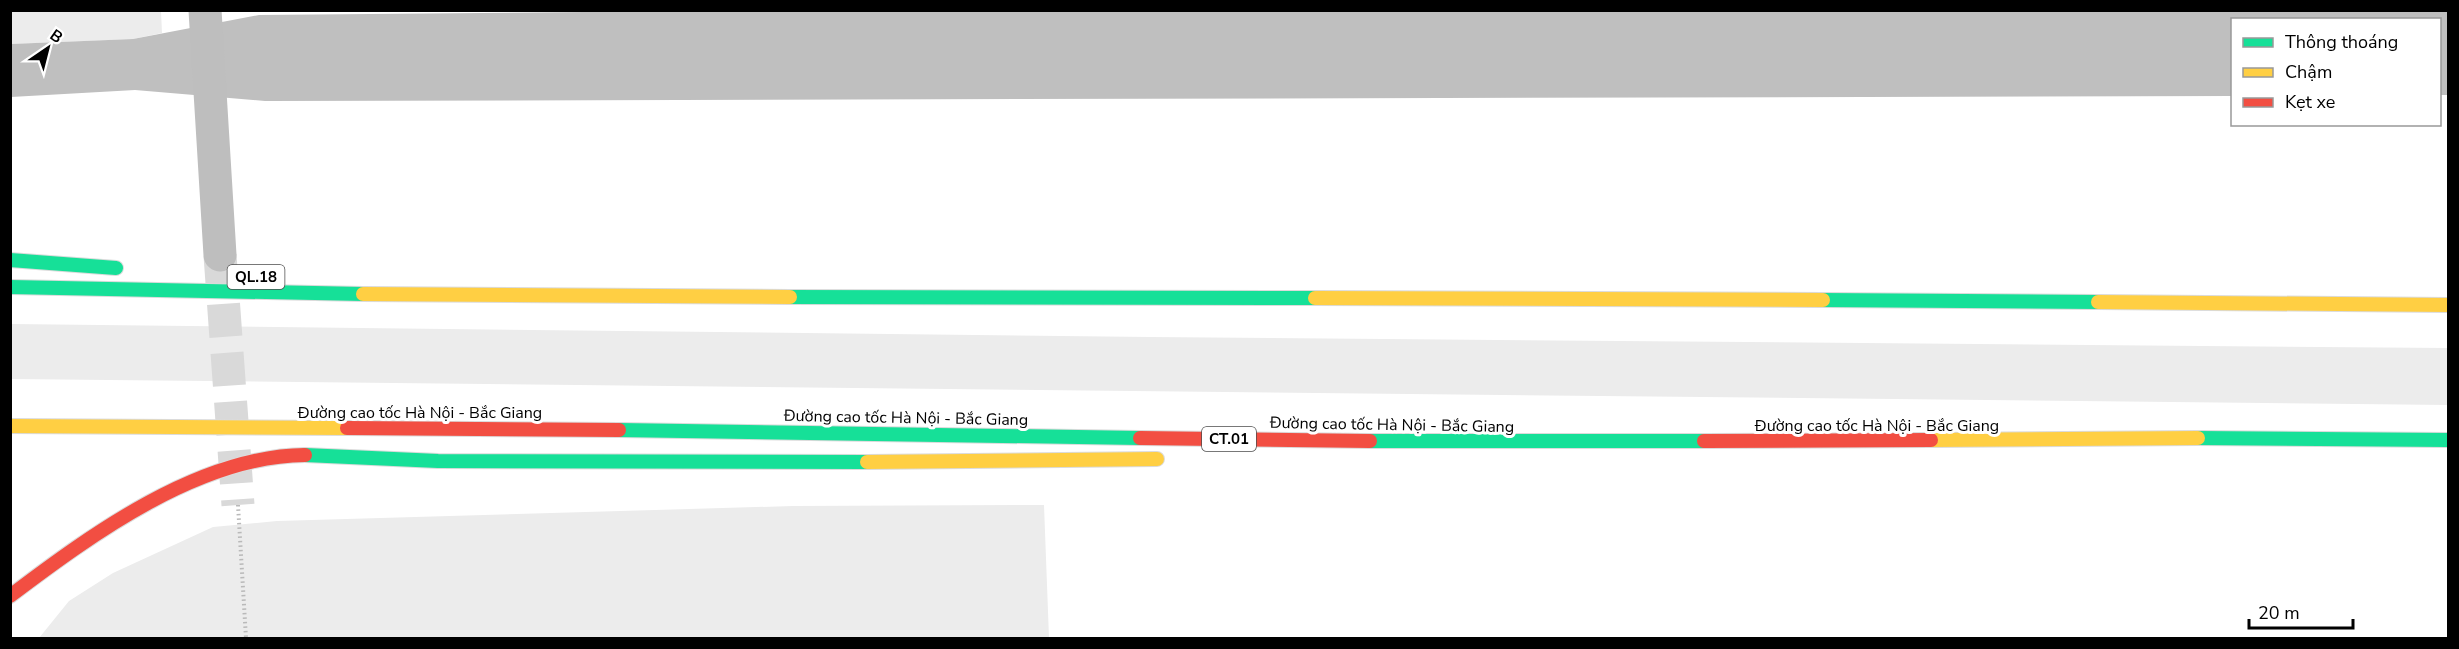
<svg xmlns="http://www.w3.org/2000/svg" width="2459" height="649" viewBox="0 0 2459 649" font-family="'Nunito Sans',sans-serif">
	<rect width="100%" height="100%" fill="#fff"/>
	<path fill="#ececec" d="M10,11H161L162,33L133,39L11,44Z
		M11,324L1150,337L2448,348V405L11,379Z
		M1044,505L1049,638H39L69,601L113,573L213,527L277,521L793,506Z"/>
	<path fill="#bfbfbf" d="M789,10L2448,11V95H2440V20H2232V96L265,101L135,90L11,97V44L133,39L259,15Z"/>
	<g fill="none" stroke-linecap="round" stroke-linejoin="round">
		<path stroke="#d9d9d9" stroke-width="33" stroke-dasharray="33 16" stroke-linecap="butt" d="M220,255L238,505"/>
		<g stroke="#dbdbdb" stroke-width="16">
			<path id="fast" d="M10,260L116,268
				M10,287L363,294
				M790,297L1315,298
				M1823,300L2098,302
				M619,430L1140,438
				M2198,438L2448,440
				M1370,441H1704
				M305,455L438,461L867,462"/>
		</g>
		<g stroke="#dbdbdb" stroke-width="16">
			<path id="slow" d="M363,294L790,297
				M1315,298L1823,300
				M2098,302L2448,305
				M10,426L347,428
				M1931,440L2198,438
				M867,462L1157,459"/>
		</g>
		<g stroke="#dbdbdb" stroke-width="16">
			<path id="jam" d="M347,428L619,430
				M1140,438L1370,441
				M1704,441L1931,440
				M10,596C92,534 199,456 305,455"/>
		</g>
		<path stroke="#b9b9b9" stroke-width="4" stroke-dasharray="1.5 3" stroke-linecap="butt" d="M238,505L246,638"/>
		<path stroke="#bebebe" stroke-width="33" d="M205,10L220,255"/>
		<use href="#fast" stroke="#16e098" stroke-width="14"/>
		<use href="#slow" stroke="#ffcf43" stroke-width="14"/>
		<use href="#jam" stroke="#f24e42" stroke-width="14"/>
	</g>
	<g text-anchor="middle" stroke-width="6" stroke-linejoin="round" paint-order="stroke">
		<g fill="#fff" stroke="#4c4c4c" stroke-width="1.5">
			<rect x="227.5" y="265" width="57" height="24" rx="4.5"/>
			<rect x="1202" y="427" width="54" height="24" rx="4.5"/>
		</g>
		<g font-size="15" font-weight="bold" fill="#000">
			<text x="256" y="282">QL.18</text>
			<text x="1229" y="444">CT.01</text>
		</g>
		<g font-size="16" fill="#000" stroke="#fff">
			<text x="420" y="418">Đường cao tốc Hà Nội - Bắc Giang</text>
			<text transform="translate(906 417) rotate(1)" y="6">Đường cao tốc Hà Nội - Bắc Giang</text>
			<text transform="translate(1392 424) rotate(1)" y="6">Đường cao tốc Hà Nội - Bắc Giang</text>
			<text x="1877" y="431">Đường cao tốc Hà Nội - Bắc Giang</text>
		</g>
	</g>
	<rect width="2459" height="649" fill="none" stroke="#000000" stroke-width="24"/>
	<rect x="2231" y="18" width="210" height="108" fill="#ffffff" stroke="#999999" stroke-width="1.5"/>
	<rect x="2243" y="38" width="30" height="9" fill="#16e098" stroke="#999999" stroke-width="1.5"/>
	<text x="2285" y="48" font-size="18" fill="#000000">Thông thoáng</text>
	<rect x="2243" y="68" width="30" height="9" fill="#ffcf43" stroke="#999999" stroke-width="1.5"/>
	<text x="2285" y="78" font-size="18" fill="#000000">Chậm</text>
	<rect x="2243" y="98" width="30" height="9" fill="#f24e42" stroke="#999999" stroke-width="1.5"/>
	<text x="2285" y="108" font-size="18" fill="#000000">Kẹt xe</text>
	<g transform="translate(48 48) rotate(35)" stroke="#ffffff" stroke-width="4.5" paint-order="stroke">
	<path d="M0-4.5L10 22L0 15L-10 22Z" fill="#000000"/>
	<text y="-9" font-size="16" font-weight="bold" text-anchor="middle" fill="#000000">B</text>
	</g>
	<path d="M2249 619v9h104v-9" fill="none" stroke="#000000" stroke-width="3"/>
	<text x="2258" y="619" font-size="18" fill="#000000" stroke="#ffffff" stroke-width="4.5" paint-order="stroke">20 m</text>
</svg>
